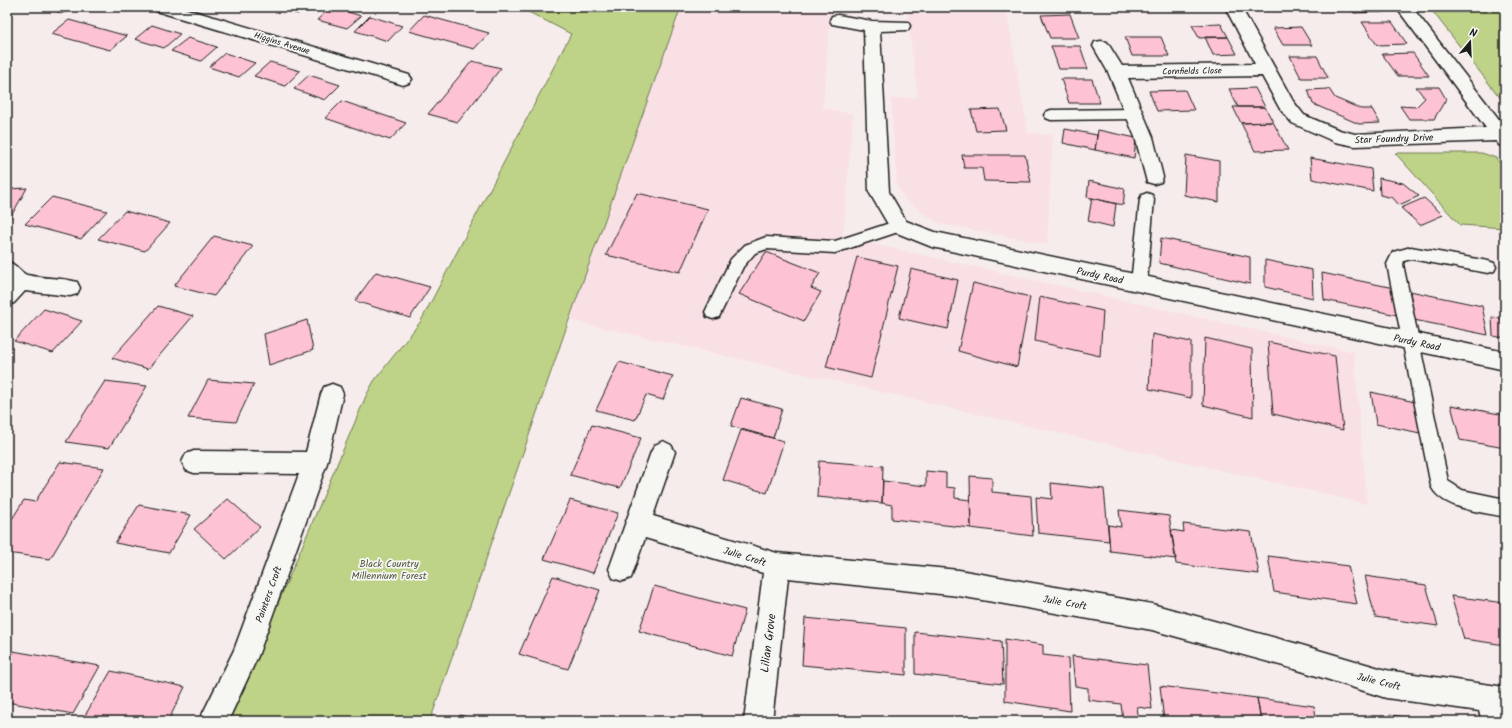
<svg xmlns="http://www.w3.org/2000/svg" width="1512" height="728" viewBox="0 0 1512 728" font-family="Kalam,sans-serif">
	<rect width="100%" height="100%" fill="#f7ecec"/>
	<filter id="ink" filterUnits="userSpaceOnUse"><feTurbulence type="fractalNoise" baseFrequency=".025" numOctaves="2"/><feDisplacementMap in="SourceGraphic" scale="8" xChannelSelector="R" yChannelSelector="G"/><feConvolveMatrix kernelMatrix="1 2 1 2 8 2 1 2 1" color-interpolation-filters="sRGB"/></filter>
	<g filter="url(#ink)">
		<path fill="#f9e0e5" d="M671,7H831L823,108L853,114L843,237L1354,352L1367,504L569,320Z
			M987,7H1006L1028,133L1053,135L1047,244L937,223L906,200L897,186L891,99L918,97L907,13Z"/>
		<path fill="#bed388" stroke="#6d7852" d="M519,7H681L569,320L430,721H228L366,396L374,381L421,321L571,34Z
			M1429,7H1505V104Z
			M1395,153H1482L1496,158L1505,170V228L1460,225Z"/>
		<path fill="#fdc3d5" stroke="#1c1c1c" d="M53,7H77L60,14Z
			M275,7H305L298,14Z
			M331,7H332L361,16L347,28L317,20Z
			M1350,7H1379L1383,12L1354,13Z
			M1070,14L1079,38H1050L1041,15Z
			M424,15L489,33L474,49L409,31Z
			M370,16L402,26L388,41L355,31Z
			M69,20L127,36L110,50L51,34Z
			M1362,22H1392L1407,44L1377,45Z
			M1221,24L1228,37L1199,38L1192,25Z
			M152,25L180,34L164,48L135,39Z
			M1301,27L1312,45H1283L1273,28Z
			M1125,37H1161L1169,56H1132Z
			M1205,37H1228L1237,54L1213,55Z
			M188,38L217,47L201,61L171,51Z
			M1051,46H1080L1088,69H1059Z
			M225,53L255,63L239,77L209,67Z
			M1413,53L1429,76H1398L1382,54Z
			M1290,56H1317L1328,78H1301Z
			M472,61L501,68L458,122L428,114Z
			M270,62L300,71L285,86L254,76Z
			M309,75L340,85L325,100L294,89Z
			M1061,79H1092L1100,103H1069Z
			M1416,87H1439L1446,99L1434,119H1409L1400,106L1416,107L1425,98Z
			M1255,88L1265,107H1238L1229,89Z
			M1329,89L1335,98L1361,109H1372L1380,123L1359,124L1313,104L1308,90Z
			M1185,90L1194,110L1157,111L1149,91Z
			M342,101L406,123L390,140L325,118Z
			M1233,107H1265L1273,122L1241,123Z
			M1000,109L1006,130L976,131L971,110Z
			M1273,122L1288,150L1255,151L1241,123Z
			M1065,129L1097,135L1095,150L1063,143Z
			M1098,130L1136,138L1134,158L1095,150Z
			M962,155H1025L1031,182L984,181L982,168H964Z
			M1186,155L1219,161V202L1184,195Z
			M1310,158L1371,169L1373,191L1312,179Z
			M1379,178L1403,183L1419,196L1399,205L1393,198L1380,195Z
			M1089,181L1125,189L1123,205L1087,197Z
			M27,188L10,218H7V189Z
			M637,193L708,209L680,272L606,255Z
			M52,197L107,211L81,239L25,224Z
			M1092,198L1116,204L1113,227L1088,221Z
			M1424,198L1443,215L1420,225L1401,208Z
			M125,211L170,223L145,251L98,239Z
			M214,236L253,246L214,296L174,286Z
			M1161,238L1250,257V284L1159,263Z
			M766,252L820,273L811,288L821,292L804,321L739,294Z
			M857,257L898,266L871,378L826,367Z
			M1265,260L1312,270L1313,298L1265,287Z
			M911,269L958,280L948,329L899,318Z
			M376,272L430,287L410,318L355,301Z
			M1322,273L1394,288L1397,315L1324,300Z
			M973,283L1030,297L1017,367L958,351Z
			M1410,291L1482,306L1488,335L1414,320Z
			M1040,297L1103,311L1100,356L1035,341Z
			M158,306L193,316L148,369L112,358Z
			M44,309L82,321L53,353L14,341Z
			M1492,317L1505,319V338L1493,336Z
			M307,320L313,350L269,365L264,334Z
			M1152,334L1191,342V398L1149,389Z
			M1205,338L1252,349L1253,417L1203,405Z
			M1268,342L1335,356L1343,430L1273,414Z
			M619,362L673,376L663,400L646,395L635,420L596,410Z
			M208,380L254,384L236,422L188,418Z
			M105,381L147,386L109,448L66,442Z
			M1371,392L1419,403L1425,434L1376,424Z
			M741,398L782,409L773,438L731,426Z
			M1451,405L1505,415V448L1460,440Z
			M592,425L641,438L620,488L570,475Z
			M741,430L784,441L767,493L723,480Z
			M819,461L883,466L882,503L817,497Z
			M60,462L104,468L50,559L7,553V527L24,500L35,502Z
			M926,471L946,473V487L955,488V498L970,500L971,528L892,519V505L882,503L883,481L926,486Z
			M970,476L992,478V492L1031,496L1033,536L971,528Z
			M1051,483L1104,489L1109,541L1038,533L1036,497L1052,499Z
			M228,499L260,527L226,559L194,529Z
			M570,500L618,513L593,573L544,559Z
			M139,505L191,515L169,553L115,543Z
			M1119,510L1169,516L1176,559L1110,551L1108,525L1121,527Z
			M1183,524L1251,532L1259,574L1176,564L1171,530L1184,532Z
			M1268,556L1348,566L1357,604L1274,592Z
			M553,576L600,590L568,669L519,654Z
			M1365,576L1426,585L1438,626L1375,617Z
			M654,586L745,610L732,656L639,631Z
			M1451,596L1505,603V645L1464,639Z
			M805,618L906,628V675L802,665Z
			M915,632L1001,641L1003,684L915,674Z
			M1005,639L1043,645V655L1068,658L1070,711L1005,701Z
			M7,650L100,666L73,714L7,702Z
			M1072,656L1147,665L1152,709L1137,707L1139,721H1123L1121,704L1088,700V688L1075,686Z
			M111,671L185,687L168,721H90L83,719Z
			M1160,686L1257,698L1261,721H1164Z
			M1257,698L1314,706L1317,721H1261Z
			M460,715L481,721H458Z
			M1389,715L1440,721H1390Z"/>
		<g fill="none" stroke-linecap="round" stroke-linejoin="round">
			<g stroke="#1c1c1c" stroke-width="3">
				<path id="service" d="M1134,109L1139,111L1141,114L1139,117L1134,119L1051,120L1046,118L1044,115L1046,112L1051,110Z
					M1147,193L1152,195L1154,199L1147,283L1145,287L1139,289L1133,287L1131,283L1140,199L1142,195Z
					M899,220L904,222L907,226L904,230L835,253L767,249L755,253L743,267L719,317L713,319L707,317L705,312L731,259L745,245L766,237L835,241Z
					M1411,247L1488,261L1494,263L1496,267L1494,271L1488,273L1411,259L1404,261L1403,264L1448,481L1462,490L1505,499V517C1483,512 1441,509 1431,486L1387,264L1393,252Z"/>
			</g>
			<g stroke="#1c1c1c" stroke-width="3">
				<path id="minor" d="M154,7H180L409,75L412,79L409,83L403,85L397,83L156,11Z
					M1229,7H1241L1293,101L1304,115L1339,130L1355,134L1486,128L1396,7H1412L1505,127V146L1499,145L1496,141L1355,146L1335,142L1292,123L1280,109L1262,76L1128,78L1153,137L1163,177L1161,182L1154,184L1147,182L1135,137L1108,72L1093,46L1095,42L1101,41L1107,42L1122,66L1255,64L1227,11Z
					M838,15L872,21L908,22L910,26L908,30L880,31L889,192L906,221L935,232L1505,352V370L932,247L892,231L869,192L864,30L832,24L830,20L832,16Z
					M7,261C16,264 21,273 27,275C44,279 61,277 77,282L80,288L77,294L70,296L25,291L14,303L7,305Z
					M332,384L340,387L343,394L327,463L258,656L228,721H199L234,650L299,474L194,473L186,470L182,462L186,454L194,451L306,452L321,394L324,387Z
					M663,441L671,445L675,452L653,516L777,553L959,570L1152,604L1298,644L1386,670L1505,687V721H1482L1479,711L1386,698L1298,670L1152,630L959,596L788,578L772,721H744L763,573L645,538L631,578L622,581L613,578L609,569L651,452L655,445Z"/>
			</g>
			<use href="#service" fill="#f6f6f2" fill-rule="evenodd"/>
			<use href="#minor" fill="#f6f6f2" fill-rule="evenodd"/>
		</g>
	</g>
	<g text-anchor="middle" stroke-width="3.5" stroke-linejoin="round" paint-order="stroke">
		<g font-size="9" fill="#1c1c1c" stroke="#f6f6f2">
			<text transform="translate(282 43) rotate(17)" y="3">Higgins Avenue</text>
			<text transform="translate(1192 71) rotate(-1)" y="3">Cornfields Close</text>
		</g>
		<g font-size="10" fill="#1c1c1c" stroke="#f6f6f2">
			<text transform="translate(1394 138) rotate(-2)" y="4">Star Foundry Drive</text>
			<text transform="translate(1100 275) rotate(12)" y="4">Purdy Road</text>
			<text transform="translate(1417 342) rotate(12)" y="4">Purdy Road</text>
			<text transform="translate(745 556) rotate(17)" y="4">Julie Croft</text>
			<text transform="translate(268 594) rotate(-70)" y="4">Painters Croft</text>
			<text transform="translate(1065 602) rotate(10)" y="4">Julie Croft</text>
			<text transform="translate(1379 681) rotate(14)" y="4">Julie Croft</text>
		</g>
		<g font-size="10" fill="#4d533c" stroke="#f6f6f2">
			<text x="389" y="567">Black Country<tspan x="389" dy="12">Millennium Forest</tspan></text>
		</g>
		<g font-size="12" fill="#1c1c1c" stroke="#f6f6f2">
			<text transform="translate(768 643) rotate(-83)" y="4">Lilian Grove</text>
		</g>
	</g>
	<rect width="1512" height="728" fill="none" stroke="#f6f6f2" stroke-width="24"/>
	<rect x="12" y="12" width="1488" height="704" fill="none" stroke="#1c1c1c" stroke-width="1.5" filter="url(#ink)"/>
	<g transform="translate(1470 42) rotate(19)" stroke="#f6f6f2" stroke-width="3" paint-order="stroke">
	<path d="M0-3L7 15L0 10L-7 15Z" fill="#1c1c1c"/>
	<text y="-6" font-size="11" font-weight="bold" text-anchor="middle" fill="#1c1c1c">N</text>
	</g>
</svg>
